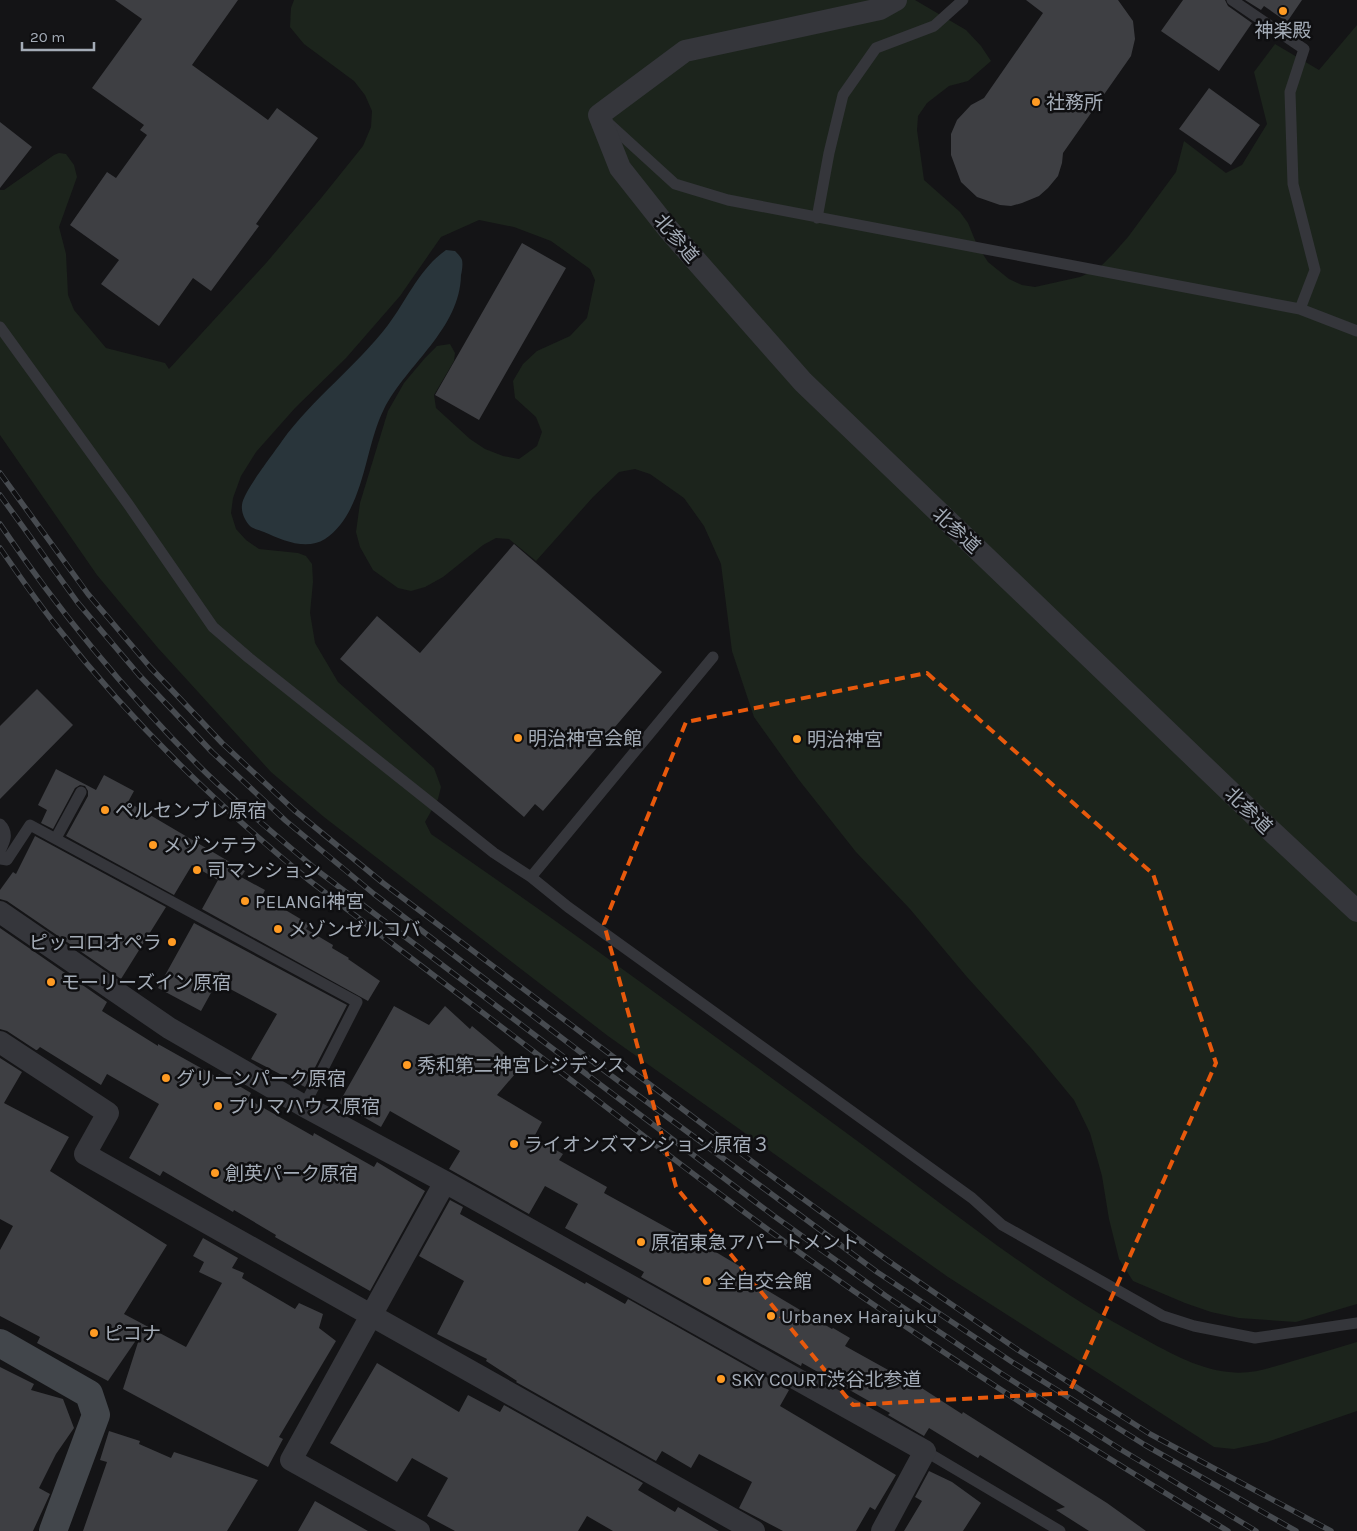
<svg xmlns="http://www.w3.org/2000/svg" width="1357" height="1531" viewBox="0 0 1357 1531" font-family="Karla,'Noto Sans JP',sans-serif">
	<rect width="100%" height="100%" fill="#141416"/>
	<path fill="#1c241c" d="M294,0H915L966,30L981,46L991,61L968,81L949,86L927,103L918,116L917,130L924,180L960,212L968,223L977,245L988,262L1009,279L1022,285L1035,287L1080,277L1098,269L1113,254L1128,237L1176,172L1184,141L1226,173L1242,165L1267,124L1254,72L1275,44L1319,70L1357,25V1304L1296,1322L1239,1318L1211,1312L1185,1303L1133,1281L1119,1259L1109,1219L1102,1176L1090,1133L1074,1100L1032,1049L967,977L910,909L856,852L799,780L754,717L732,651L721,564L704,526L684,498L650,474L635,469L619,472L593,497L536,561L509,539L496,538L483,545L443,577L425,587L411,591L398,588L373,570L360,547L356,532L360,503L388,411L404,383L425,358L437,346L450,344L455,353L454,361L434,395L436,408L470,439L485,449L503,456L519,459L537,446L542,432L536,417L515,398L513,381L523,364L537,351L570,336L587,318L595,280L590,269L551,241L514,227L479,220L441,237L400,296L346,358L295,408L256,452L241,476L233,498L231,513L236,529L246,540L259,549L298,553L306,556L312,564L313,582L310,613L315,643L338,682L434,768L441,787L438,799L425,822L431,834C575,933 716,1037 856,1140C948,1208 1037,1281 1137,1335C1165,1350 1196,1369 1229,1372C1251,1375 1272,1367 1293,1361C1315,1355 1336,1348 1357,1342V1411L1267,1442L1234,1449L1214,1447L948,1277L608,1036L324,817L271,772L158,648L97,575L0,435V190H4L54,155L59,153L66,154L74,165L77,177L59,227L66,254L68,295L74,310L106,348L165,363L169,369L267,262L322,197L363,146L371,127L372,111L365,95L354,81L304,44L290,27L291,8Z"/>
	<path fill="#29353b" d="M446,250L455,251C457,253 461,257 462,260C463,264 462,271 461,275C460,329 407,364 384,409C364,448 365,512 325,539C306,551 282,540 264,532C260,530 253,529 250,526C245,521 241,512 242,505C243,492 274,453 282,441C313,398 356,367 388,325C407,300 419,269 446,250Z"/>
	<path fill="#3e3f43" d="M115,0H238L192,65L268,120L277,108L318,138L256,224L259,226L211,291L193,278L159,326L101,284L119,260L70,225L107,172L116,178L147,135L140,130L144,125L92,88L142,19Z
		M1026,0H1118L1133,21L1135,39L1131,56L1063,153L1062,163L1058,176L1048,188L1039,196L1022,203L1011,206L1000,205L977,197L961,182L951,155V134L957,120L971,105L984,98L1043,13Z
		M1183,0H1225L1228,6L1252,23L1219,71L1161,31Z
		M1245,0H1302L1287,22L1264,6L1261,10Z
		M1209,88L1260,125L1231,165L1179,129Z
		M0,122L32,147L0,188Z
		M522,243L566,268L479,420L435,395Z
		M514,544L662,672L543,811L535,804L524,817L340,659L377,616L420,653Z
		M37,689L73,725L0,799V726Z
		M56,769L96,790L104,775L134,791L128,802L245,871L241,877L265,890L262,896L309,924L306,929L333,945L332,948L349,958L348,959L380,981L368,1001L202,909L218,880L192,865L174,895L66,836L88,796V791L85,786L80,785L75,788L53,829L41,823L47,810L38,805Z
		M35,836L166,907L121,979L7,901L0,899V890L13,872L16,874Z
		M194,923L347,1005L305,1087L251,1059L277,1014L217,982L201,1011L158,988Z
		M0,928L107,1002L102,1011L158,1046V1044L217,1077L219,1074L251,1093L248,1099L313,1136L314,1133L374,1167L377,1162L425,1191L370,1291L275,1237L276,1235L234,1210L233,1212L163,1171L160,1176L129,1158L159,1104L107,1074L101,1085L40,1047L37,1050H36L7,1031L0,1029Z
		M394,1006L429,1025L445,1006L470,1029L472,1026L521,1067L497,1095L542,1122L534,1137L563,1154L559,1160L607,1187L604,1193L702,1247L704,1245L741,1267L738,1273L832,1329L833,1328L850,1338L845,1346L899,1376L900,1374L962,1414L963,1412L1107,1503L1146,1531H1089L1056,1510L1065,1507L980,1455L978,1458L929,1428L924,1436L888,1415L890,1413L802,1363L801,1366L641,1277L644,1272L565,1228L578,1204L545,1186L529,1214L449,1169L460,1151L390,1111L381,1127L339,1103Z
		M0,1058L22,1072L4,1103L69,1137L50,1171L167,1245L124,1314L186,1347L222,1283L199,1272L204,1262L193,1256L203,1238L238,1258L232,1268L244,1273L242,1278L295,1309L299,1303L323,1314L319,1328L336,1341L279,1437L283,1439L268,1467L123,1389L141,1333L108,1381L37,1343L40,1337L0,1316V1250L13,1226L0,1219Z
		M450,1200L463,1207L460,1214L585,1284L586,1282L625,1304L628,1299L789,1390L780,1406L896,1475L875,1510L870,1507L856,1531H783L739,1508L752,1482L699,1454L691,1468L662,1451L656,1461L516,1382L517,1381L486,1361L487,1359L437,1334L464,1281L419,1256Z
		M377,1363L459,1412L468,1395L500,1412L504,1405L643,1483L638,1490L675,1512L678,1507L719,1531H613L587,1516L578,1531H455L427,1516L448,1478L412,1458L397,1482L330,1443Z
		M0,1367L34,1384L31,1390L63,1399L74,1428L56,1454L39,1488L50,1494L33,1531H0Z
		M109,1431L140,1441L139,1444L171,1458L174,1452L258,1480L227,1531H83L107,1462L100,1460Z
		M929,1471L952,1482L981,1503L963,1531H904L922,1501L915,1497Z
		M315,1501L368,1531H298Z"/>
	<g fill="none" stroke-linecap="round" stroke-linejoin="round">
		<path stroke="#35363b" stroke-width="11" d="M1232,0L1304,49L1290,92L1293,184L1315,270L1300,309
			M606,121L675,184L728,200L1300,309L1357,331
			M817,218L829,153L843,95L876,48L934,26L963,0
			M0,327L128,504L213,627L249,658L494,853L531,877L568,907L972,1198L1002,1225L1163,1316L1194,1326L1255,1338L1357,1323
			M0,824C9,833 5,841 0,851
			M56,838L81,792
			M0,859L7,860L30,825L357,1002L304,1106
			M531,877L713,657
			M925,1451L1060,1531"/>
		<path stroke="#35363b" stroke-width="22" d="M896,0L880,9L685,51L599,115L620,168L669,230L803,382L1266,826L1357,911
			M0,912L169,1028L304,1106L445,1182L925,1451L882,1531
			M0,1042L108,1113L85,1154L754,1531
			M419,1531L291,1460L445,1182"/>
		<path stroke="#42464b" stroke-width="28" d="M0,1343L89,1394L96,1415L53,1531"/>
		<g stroke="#474b50" stroke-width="5.5">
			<path id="rail" d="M0,473L88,594L150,667L222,743L294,810L383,883L754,1163L887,1260L1018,1350L1150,1434L1331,1531
				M0,495L78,603L139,675L212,752L286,821L374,894L605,1071L877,1272L1012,1362L1145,1445L1296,1531
				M0,524C58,610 125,691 198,765C235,802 277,836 318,871L774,1216L886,1296L1002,1374L1120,1449L1256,1531
				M0,548C19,575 37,602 58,628C131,722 218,806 310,881C397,948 484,1013 571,1080C672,1158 774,1237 880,1309C993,1387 1110,1460 1228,1531"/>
		</g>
		<use href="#rail" stroke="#0f0f11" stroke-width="4" stroke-dasharray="11" stroke-linecap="butt"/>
	</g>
	<path fill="none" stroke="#e8590c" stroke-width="4" stroke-dasharray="10 6" stroke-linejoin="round" d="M927,673L1153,874L1216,1063L1069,1393L853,1405L676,1187L604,924L686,722Z"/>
	<g fill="#ff9b23" stroke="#0f0f11" stroke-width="2">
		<circle cx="1283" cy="11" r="5"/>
		<circle cx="1036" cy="102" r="5"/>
		<circle cx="518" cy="738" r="5"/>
		<circle cx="797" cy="739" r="5"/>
		<circle cx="105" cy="810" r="5"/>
		<circle cx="153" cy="845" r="5"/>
		<circle cx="197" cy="870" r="5"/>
		<circle cx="245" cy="901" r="5"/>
		<circle cx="278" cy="929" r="5"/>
		<circle cx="172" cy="942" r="5"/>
		<circle cx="51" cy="982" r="5"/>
		<circle cx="407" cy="1065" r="5"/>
		<circle cx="166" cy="1078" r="5"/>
		<circle cx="218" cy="1106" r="5"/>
		<circle cx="514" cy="1144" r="5"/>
		<circle cx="215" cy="1173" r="5"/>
		<circle cx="641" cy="1242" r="5"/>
		<circle cx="707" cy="1281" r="5"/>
		<circle cx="771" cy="1316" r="5"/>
		<circle cx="94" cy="1333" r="5"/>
		<circle cx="721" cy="1379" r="5"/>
	</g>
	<g text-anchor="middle" stroke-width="5" stroke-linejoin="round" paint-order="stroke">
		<g font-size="19" fill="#a4acb7" stroke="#0f0f11" text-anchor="start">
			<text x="1283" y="37" text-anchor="middle">神楽殿</text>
			<text x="1046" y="109">社務所</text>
			<text x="528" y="745">明治神宮会館</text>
			<text x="807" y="746">明治神宮</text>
			<text x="115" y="817">ペルセンプレ原宿</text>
			<text x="163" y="852">メゾンテラ</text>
			<text x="207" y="877">司マンション</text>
			<text x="255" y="908">PELANGI神宮</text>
			<text x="288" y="936">メゾンゼルコバ</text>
			<text x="162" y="949" text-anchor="end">ピッコロオペラ</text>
			<text x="61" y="989">モーリーズイン原宿</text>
			<text x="417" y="1072">秀和第二神宮レジデンス</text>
			<text x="176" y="1085">グリーンパーク原宿</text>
			<text x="228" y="1113">プリマハウス原宿</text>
			<text x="524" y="1151">ライオンズマンション原宿３</text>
			<text x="225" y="1180">創英パーク原宿</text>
			<text x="651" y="1249">原宿東急アパートメント</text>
			<text x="717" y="1288">全自交会館</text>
			<text x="781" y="1323">Urbanex Harajuku</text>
			<text x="104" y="1340">ピコナ</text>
			<text x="731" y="1386">SKY COURT渋谷北参道</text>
		</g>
		<g font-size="19" fill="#a4acb7" stroke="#0f0f11">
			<text transform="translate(677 238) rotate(50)" y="7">北参道</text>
			<text transform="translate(957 530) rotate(43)" y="7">北参道</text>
			<text transform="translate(1249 810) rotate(44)" y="7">北参道</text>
		</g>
	</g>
	<path d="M22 42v8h72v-8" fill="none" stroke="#a4acb7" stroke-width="2.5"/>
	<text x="30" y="42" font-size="15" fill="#a4acb7" stroke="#0f0f11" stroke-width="4" paint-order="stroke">20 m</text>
</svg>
